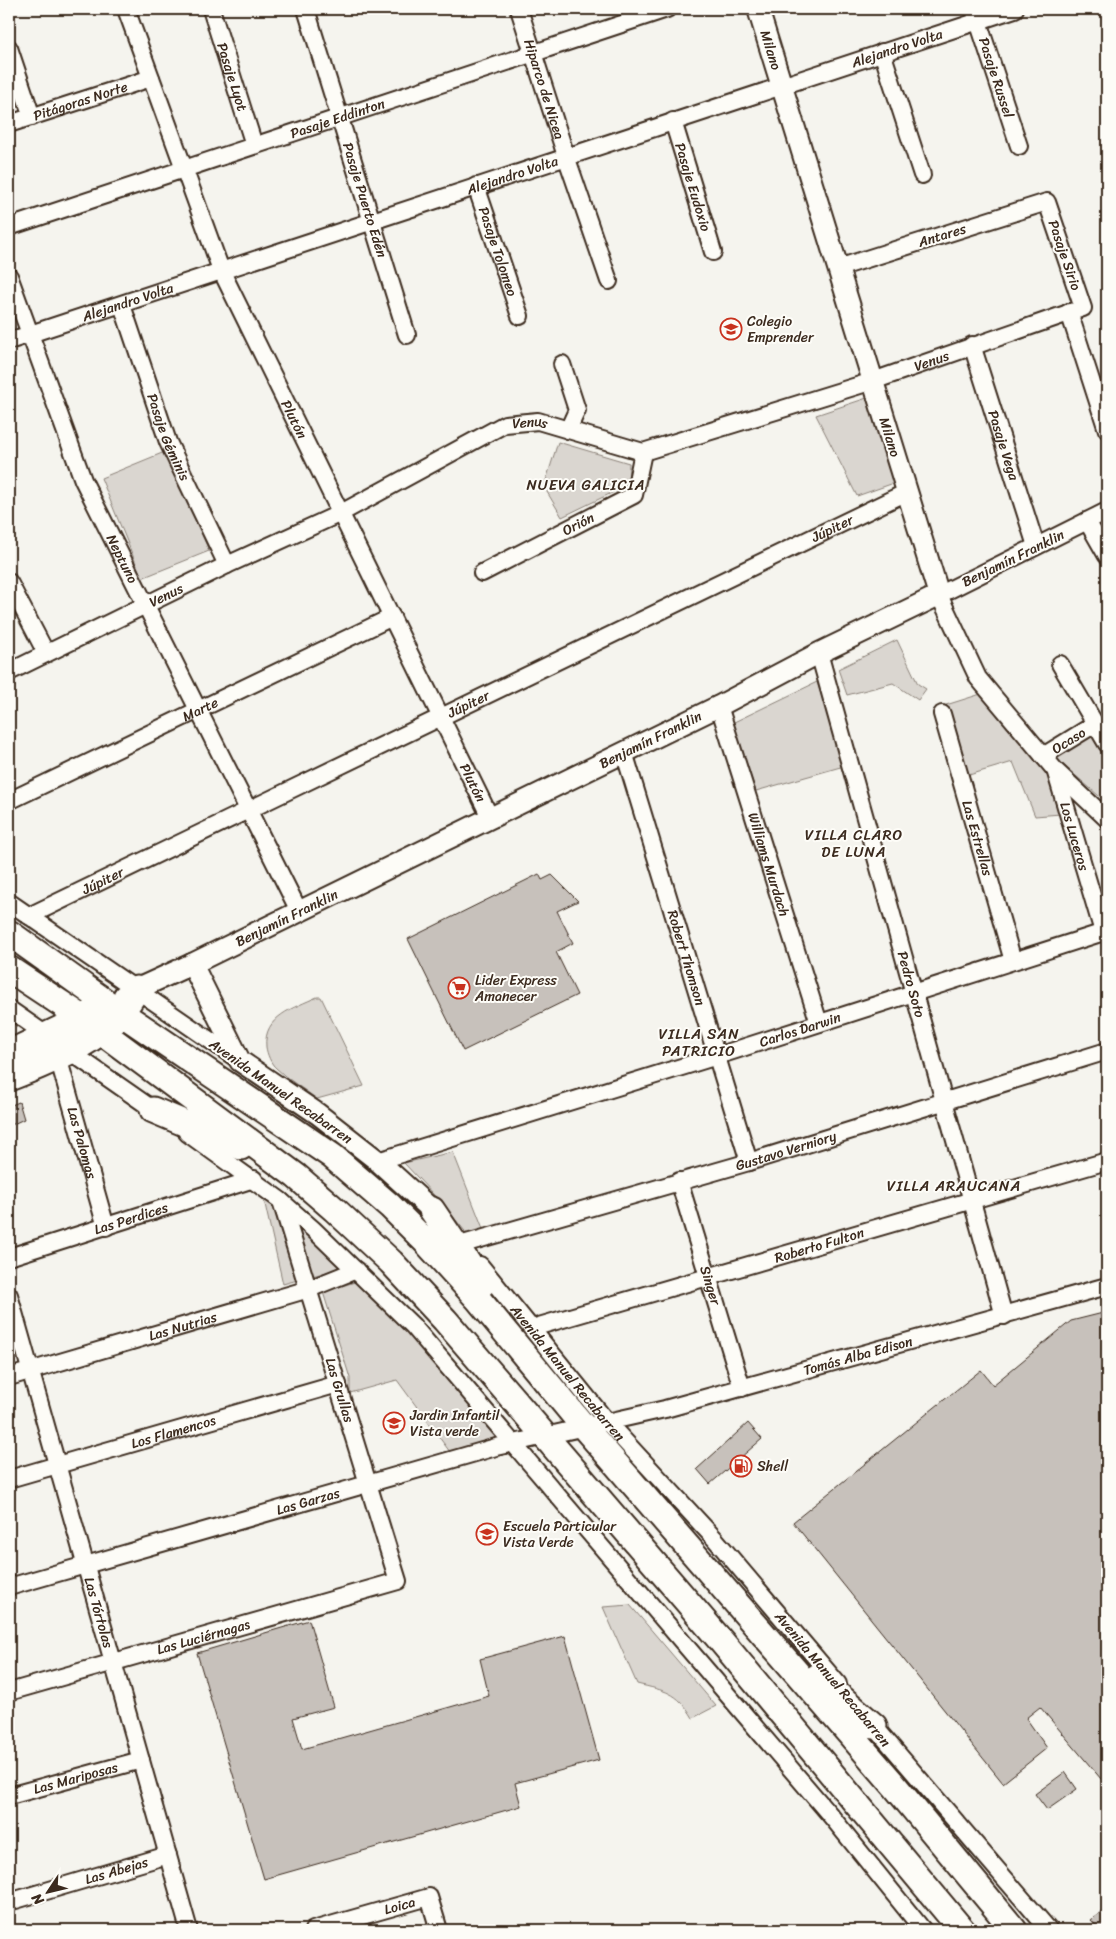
<svg xmlns="http://www.w3.org/2000/svg" width="1116" height="1939" viewBox="0 0 1116 1939" font-family="Sriracha,sans-serif">
	<rect width="100%" height="100%" fill="#f5f4ee"/>
	<filter id="ink" filterUnits="userSpaceOnUse"><feTurbulence type="fractalNoise" baseFrequency=".02" numOctaves="2"/><feDisplacementMap in="SourceGraphic" scale="10" xChannelSelector="R" yChannelSelector="G"/><feConvolveMatrix kernelMatrix="1 2 1 2 8 2 1 2 1" color-interpolation-filters="sRGB"/></filter>
	<g filter="url(#ink)">
		<path fill="#dad6d0" stroke="#8a8077" d="M867,398L894,483L857,496L816,415Z
			M558,442L629,463L628,485L562,517L544,487Z
			M167,451L209,551L142,578L101,478Z
			M897,640L918,684L926,689L918,700L893,683L847,695L838,669Z
			M817,682L844,766L756,791L732,723Z
			M981,694L1004,724L1054,779L1061,814L1035,816L1013,762L969,775L946,705Z
			M1095,731L1107,752V803L1053,756Z
			M317,997H321L364,1086L317,1099C304,1089 288,1080 276,1068C271,1064 267,1054 266,1047C263,1016 294,1008 317,997Z
			M453,1152L484,1231L469,1236L446,1208L404,1163Z
			M262,1191L349,1266L283,1284Z
			M361,1280L505,1439L476,1444L450,1452L397,1380L350,1393V1378L323,1292Z
			M630,1605L716,1706L693,1718C677,1691 665,1691 637,1684L603,1607Z"/>
		<path fill="#c7c1bb" stroke="#3b2a1e" d="M539,874L542,880L552,875L578,901L557,911L573,943L556,952L577,995L463,1051L408,939Z
			M19,1102L24,1119L9,1126V1106Z
			M1107,1312V1786L1040,1707L1026,1718L1047,1748L1003,1783L793,1522L981,1370L993,1385L1071,1321Z
			M748,1423L762,1439L710,1484L697,1469Z
			M309,1620L334,1707L293,1718L302,1749L489,1696L480,1659L565,1636L599,1760L515,1783L521,1806L264,1879L197,1653Z
			M1065,1772L1077,1789L1047,1810L1035,1794Z
			M1107,1907V1930H1100L1091,1920Z"/>
		<g fill="none" stroke-linecap="round" stroke-linejoin="round">
			<g stroke="#3b2a1e" stroke-width="20">
				<g id="minor">
					<path id="s1" d="M126,9L221,270L490,817"/>
					<path id="s2" d="M211,9L254,145"/>
					<path id="s3" d="M306,9L407,335"/>
					<path id="s4" d="M519,9L566,156L609,281"/>
					<path id="s5" d="M974,9L1019,146"/>
					<path d="M9,48L32,117"/>
					<path d="M882,52L922,175"/>
					<path id="s6" d="M673,121L713,252"/>
					<path id="s7" d="M9,124L151,78"/>
					<path id="s8" d="M476,186L520,316"/>
					<path id="s9" d="M9,227L667,9"/>
					<path id="s10" d="M9,276L83,480L299,911"/>
					<path id="s11" d="M122,305L168,442L227,565"/>
					<path d="M1069,312L1107,430"/>
					<path id="s12" d="M9,341L1015,9"/>
					<path id="s13" d="M972,345L1036,546"/>
					<path d="M562,364L577,410L568,430"/>
					<path d="M1107,511L939,595L978,678L1055,770L1107,819"/>
					<path d="M1087,521L1107,556"/>
					<path id="s14" d="M482,573L634,495L643,452"/>
					<path d="M9,582L46,653"/>
					<path id="s15" d="M819,653L1004,1316"/>
					<path d="M1060,664L1107,744"/>
					<path id="s16" d="M9,672L227,565L341,513L505,424L538,421L643,452L873,381L1083,308L1047,202L838,268"/>
					<path id="s17" d="M719,706L819,1023"/>
					<path id="s18" d="M942,714L1013,961"/>
					<path id="s19" d="M624,752L749,1162"/>
					<path id="s20" d="M1043,756L1095,724"/>
					<path id="s21" d="M1056,773L1103,932"/>
					<path id="s22" d="M9,801L392,617"/>
					<path d="M9,902L240,1061"/>
					<path id="s23" d="M29,916L907,492"/>
					<path d="M9,1009L161,1115"/>
					<path id="s24" d="M58,1057L106,1227"/>
					<path d="M187,1133L280,1200L313,1229L413,1326L831,1816L923,1930"/>
					<path id="s25" d="M378,1161L717,1056L1107,931"/>
					<path id="s26" d="M679,1181L742,1388"/>
					<path id="s27" d="M463,1244L749,1162L1107,1051"/>
					<path id="s28" d="M9,1257L254,1179"/>
					<path id="s29" d="M480,1265L608,1423L715,1539L838,1684"/>
					<path id="s30" d="M9,1295L189,1930"/>
					<path id="s31" d="M532,1328C724,1274 915,1216 1107,1161"/>
					<path id="s32" d="M9,1377L309,1289L356,1270"/>
					<path id="s33" d="M9,1479L338,1384"/>
					<path id="s34" d="M9,1587L496,1447L665,1409L1107,1286"/>
					<path id="s35" d="M9,1692L398,1581L281,1201"/>
					<path d="M868,1719L1049,1930"/>
					<path id="s36" d="M9,1796L141,1760"/>
					<path id="s37" d="M9,1902L168,1855"/>
					<path id="s38" d="M313,1930L429,1897L439,1930"/>
				</g>
			</g>
			<g stroke="#3b2a1e" stroke-width="24">
				<g id="tertiary">
					<path d="M192,964L240,1061L318,1114L378,1161L432,1210"/>
					<path id="s39" d="M124,995L192,964L719,706L819,653L939,595L758,9"/>
				</g>
			</g>
			<g stroke="#3b2a1e" stroke-width="29">
				<path id="primary" d="M9,933L121,1013L332,1156L390,1206L426,1242L478,1299L584,1427L894,1785L1014,1930
					M9,969L83,1018L296,1176L334,1209L391,1262L445,1320L722,1642L962,1930
					M9,1053L83,1018L95,1011
					M9,1078C44,1065 99,1042 122,1012C127,1005 132,997 137,989
					M153,1110L241,1147
					M432,1210L482,1284
					M817,1677L874,1726"/>
			</g>
			<use href="#minor" stroke="#fdfcf7" stroke-width="16"/>
			<use href="#tertiary" stroke="#fdfcf7" stroke-width="20"/>
			<use href="#primary" stroke="#fdfcf7" stroke-width="25"/>
		</g>
	</g>
	<defs>
		<g id="school-ring" transform="scale(1.125)"><circle r="9.5" fill="#fdfcf7" stroke="#c8321e" stroke-width="1.5"/><path d="M0-5L7-2L0 1L-7-2ZM-4 1L0 2.5L4 1V4Q0 6-4 4Z" fill="#c8321e"/></g>
		<g id="supermarket-ring" transform="scale(1.125)"><circle r="9.5" fill="#fdfcf7" stroke="#c8321e" stroke-width="1.5"/><path d="M-6-5.5h2.5l.6 2H6L4.5 2H-2.5L-4.4-4H-6ZM-1.5 3.2a1.3 1.3 0 1 0 .1 0ZM3 3.2a1.3 1.3 0 1 0 .1 0Z" fill="#c8321e"/></g>
		<g id="fuel-ring" transform="scale(1.125)"><circle r="9.5" fill="#fdfcf7" stroke="#c8321e" stroke-width="1.5"/><path d="M-5.5-6h7V0h2V4h1.3V-2.5L3-4.5l.8-.8L6-3V5H2.5V1h-1V6h-7ZM-4.2-4.7v3.2H.2V-4.7Z" fill="#c8321e"/></g>
	</defs>
	<g fill-rule="evenodd">
		<use href="#school-ring" x="731" y="329"/>
		<use href="#supermarket-ring" x="459" y="988"/>
		<use href="#school-ring" x="394" y="1423"/>
		<use href="#fuel-ring" x="741" y="1466"/>
		<use href="#school-ring" x="487" y="1534"/>
	</g>
	<g text-anchor="middle" stroke-width="4" stroke-linejoin="round" paint-order="stroke">
		<g font-size="14" fill="#3b2a1e" stroke="#fdfcf7">
			<text dy="5" stroke="none"><textPath href="#s12" startOffset="935">Alejandro Volta</textPath></text>
			<text transform="translate(771 50) rotate(73)" y="5">Milano</text>
			<text dy="5" stroke="none"><textPath href="#s2" startOffset="71">Pasaje Lyot</textPath></text>
			<text dy="5" stroke="none"><textPath href="#s5" startOffset="72">Pasaje Russel</textPath></text>
			<text dy="5" stroke="none"><textPath href="#s4" startOffset="84">Hiparco de Nicea</textPath></text>
			<text dy="5" stroke="none"><textPath href="#s7" startOffset="75">Pitágoras Norte</textPath></text>
			<text dy="5" stroke="none"><textPath href="#s9" startOffset="346">Pasaje Eddinton</textPath></text>
			<text dy="5" stroke="none"><textPath href="#s12" startOffset="530">Alejandro Volta</textPath></text>
			<text dy="5" stroke="none"><textPath href="#s6" startOffset="69">Pasaje Eudoxio</textPath></text>
			<text dy="5" stroke="none"><textPath href="#s3" startOffset="200">Pasaje Puerto Edén</textPath></text>
			<text transform="translate(942 235) rotate(-17)" y="5">Antares</text>
			<text dy="5" stroke="none"><textPath href="#s8" startOffset="69">Pasaje Tolomeo</textPath></text>
			<text transform="translate(1065 255) rotate(71)" y="5">Pasaje Sirio</text>
			<text dy="5" stroke="none"><textPath href="#s12" startOffset="125">Alejandro Volta</textPath></text>
			<text dy="5" stroke="none"><textPath href="#s16" startOffset="1000">Venus</textPath></text>
			<text dy="5" stroke="none"><textPath href="#s1" startOffset="444">Plutón</textPath></text>
			<text dy="5" stroke="none"><textPath href="#s16" startOffset="580">Venus</textPath></text>
			<text dy="5" stroke="none"><textPath href="#s11" startOffset="140">Pasaje Géminis</textPath></text>
			<text transform="translate(890 437) rotate(73)" y="5">Milano</text>
			<text dy="5" stroke="none"><textPath href="#s13" startOffset="105">Pasaje Vega</textPath></text>
			<text dy="5" stroke="none"><textPath href="#s14" startOffset="108">Orión</textPath></text>
			<text dy="5" stroke="none"><textPath href="#s23" startOffset="892">Júpiter</textPath></text>
			<text dy="5" stroke="none"><textPath href="#s10" startOffset="305">Neptuno</textPath></text>
			<text transform="translate(1013 558) rotate(-26)" y="5">Benjamín Franklin</text>
			<text dy="5" stroke="none"><textPath href="#s16" startOffset="175">Venus</textPath></text>
			<text dy="5" stroke="none"><textPath href="#s23" startOffset="488">Júpiter</textPath></text>
			<text dy="5" stroke="none"><textPath href="#s22" startOffset="212">Marte</textPath></text>
			<text dy="5" stroke="none"><textPath href="#s39" startOffset="585">Benjamín Franklin</textPath></text>
			<text dy="5" stroke="none"><textPath href="#s20" startOffset="30">Ocaso</textPath></text>
			<text dy="5" stroke="none"><textPath href="#s1" startOffset="849">Plutón</textPath></text>
			<text dy="5" stroke="none"><textPath href="#s21" startOffset="66">Los Luceros</textPath></text>
			<text dy="5" stroke="none"><textPath href="#s18" startOffset="129">Las Estrellas</textPath></text>
			<text dy="5" stroke="none"><textPath href="#s17" startOffset="166">Williams Murdach</textPath></text>
			<text dy="5" stroke="none"><textPath href="#s23" startOffset="82">Júpiter</textPath></text>
			<text dy="5" stroke="none"><textPath href="#s39" startOffset="180">Benjamín Franklin</textPath></text>
			<text dy="5" stroke="none"><textPath href="#s19" startOffset="215">Robert Thomson</textPath></text>
			<text dy="5" stroke="none"><textPath href="#s15" startOffset="344">Pedro Soto</textPath></text>
			<text dy="5" stroke="none"><textPath href="#s25" startOffset="442">Carlos Darwin</textPath></text>
			<text transform="translate(281 1091) rotate(35)" y="5">Avenida Manuel Recabarren</text>
			<text dy="5" stroke="none"><textPath href="#s24" startOffset="89">Las Palomas</textPath></text>
			<text dy="5" stroke="none"><textPath href="#s27" startOffset="336">Gustavo Verniory</textPath></text>
			<text dy="5" stroke="none"><textPath href="#s28" startOffset="128">Las Perdices</textPath></text>
			<text dy="5" stroke="none"><textPath href="#s31" startOffset="299">Roberto Fulton</textPath></text>
			<text dy="5" stroke="none"><textPath href="#s26" startOffset="109">Singer</textPath></text>
			<text dy="5" stroke="none"><textPath href="#s32" startOffset="181">Las Nutrias</textPath></text>
			<text dy="5" stroke="none"><textPath href="#s34" startOffset="880">Tomás Alba Edison</textPath></text>
			<text dy="5" stroke="none"><textPath href="#s29" startOffset="139">Avenida Manuel Recabarren</textPath></text>
			<text transform="translate(340 1390) rotate(73)" y="5">Las Grullas</text>
			<text dy="5" stroke="none"><textPath href="#s33" startOffset="171">Los Flamencos</textPath></text>
			<text dy="5" stroke="none"><textPath href="#s34" startOffset="311">Las Garzas</textPath></text>
			<text dy="5" stroke="none"><textPath href="#s30" startOffset="330">Las Tórtolas</textPath></text>
			<text dy="5" stroke="none"><textPath href="#s35" startOffset="202">Las Luciérnagas</textPath></text>
			<text transform="translate(833 1679) rotate(50)" y="5">Avenida Manuel Recabarren</text>
			<text dy="5" stroke="none"><textPath href="#s36" startOffset="69">Las Mariposas</textPath></text>
			<text dy="5" stroke="none"><textPath href="#s37" startOffset="112">Las Abejas</textPath></text>
			<text dy="5" stroke="none"><textPath href="#s38" startOffset="90">Loica</textPath></text>
		</g>
		<g font-size="14" fill="#3b2a1e" stroke="#fdfcf7" text-anchor="start">
			<text x="747" y="326">Colegio<tspan x="747" dy="16">Emprender</tspan></text>
			<text x="475" y="985">Lider Express<tspan x="475" dy="16">Amanecer</tspan></text>
			<text x="410" y="1420">Jardin Infantil<tspan x="410" dy="16">Vista verde</tspan></text>
			<text x="757" y="1471">Shell</text>
			<text x="503" y="1531">Escuela Particular<tspan x="503" dy="16">Vista Verde</tspan></text>
		</g>
		<g font-size="15" letter-spacing="1" fill="#3b2a1e" stroke="#fdfcf7">
			<text x="586" y="490">NUEVA GALICIA</text>
			<text x="854" y="840">VILLA CLARO<tspan x="854" dy="17">DE LUNA</tspan></text>
			<text x="699" y="1039">VILLA SAN<tspan x="699" dy="17">PATRICIO</tspan></text>
			<text x="954" y="1191">VILLA ARAUCANA</text>
		</g>
	</g>
	<rect width="1116" height="1939" fill="none" stroke="#fdfcf7" stroke-width="30"/>
	<rect x="15" y="15" width="1086" height="1909" fill="none" stroke="#3b2a1e" stroke-width="2" filter="url(#ink)"/>
	<g transform="translate(48 1892) rotate(235)" stroke="#fdfcf7" stroke-width="4" paint-order="stroke">
	<path d="M0-4L9 19L0 12L-9 19Z" fill="#3b2a1e"/>
	<text y="-8" font-size="14" font-weight="bold" text-anchor="middle" fill="#3b2a1e">N</text>
	</g>
</svg>
